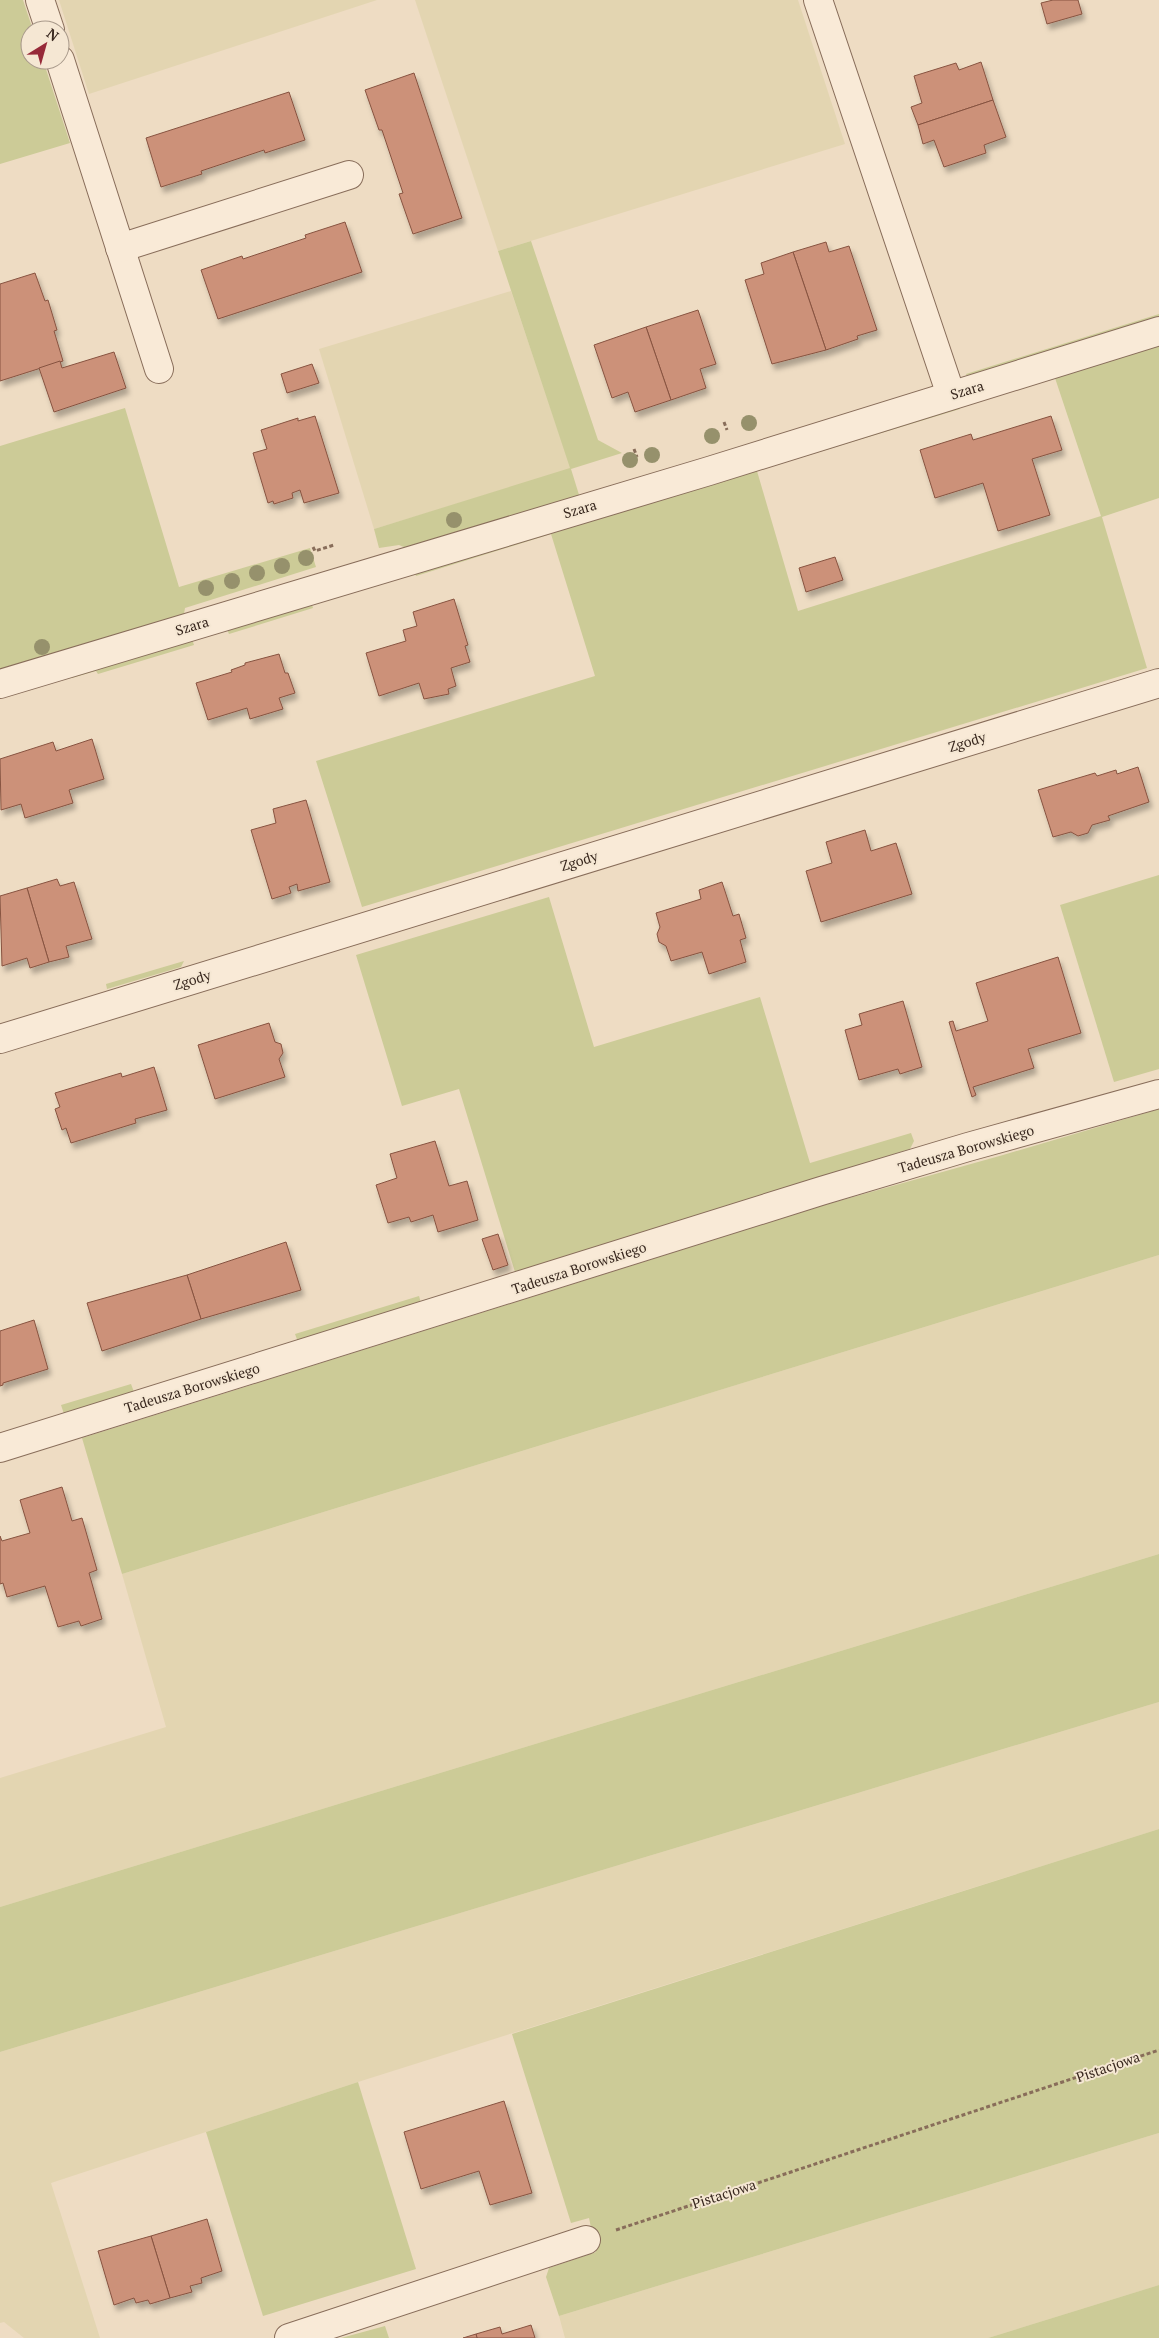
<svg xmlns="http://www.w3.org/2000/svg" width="1159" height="2338" viewBox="0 0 1159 2338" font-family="'PT Serif',serif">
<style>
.farmland{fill:#e3d5b1}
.green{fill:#cccb97}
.building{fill:#cc9179;stroke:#875340;filter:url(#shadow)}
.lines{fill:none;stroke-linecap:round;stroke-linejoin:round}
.minor-casing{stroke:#886d5a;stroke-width:30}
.path{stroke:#886d5a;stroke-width:3;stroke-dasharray:4 2.5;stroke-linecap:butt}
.minor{stroke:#f9ead7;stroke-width:28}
.tree{fill:#96916c}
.labels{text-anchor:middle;stroke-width:4;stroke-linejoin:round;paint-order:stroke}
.street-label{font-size:14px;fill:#38271e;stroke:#f5e7d3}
</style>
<defs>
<filter id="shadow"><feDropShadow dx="3" dy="5.5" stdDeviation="2.5" flood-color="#0004"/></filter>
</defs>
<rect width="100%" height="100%" fill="#eedcc3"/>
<!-- farmland -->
<g class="farmland">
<path d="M59,0H377L89,94Z"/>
<path d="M415,0H798L845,144L498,251Z"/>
<path d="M511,291L571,469L374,529L319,349Z"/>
<path d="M1159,1255V1554L0,1907V1778L166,1727L122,1574Z"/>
<path d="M1159,1702V1829L358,2082L51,2183L100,2338H24L4,2322L0,2323V2052Z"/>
<path d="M1159,2133V2285L988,2338H565L559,2316Z"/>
</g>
<!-- green -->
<g class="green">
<path d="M0,0H23L33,30H30V60H43L70,143L0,164Z"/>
<path d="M531,241L598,440L622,453L571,469L580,498L406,548L399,545L379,548L374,529L570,468L498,251Z"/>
<path d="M1159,314V320L968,379L966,374Z"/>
<path d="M1159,346V498L1102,517L1147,668L362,907L316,761L595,676L551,534L416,576L414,571L959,406L960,409L757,471L798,611L1101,516L1055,378Z"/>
<path d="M125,408L179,587L310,548L316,567L185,608L184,614L11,669H0V446Z"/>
<path d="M311,602L313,608L229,634L226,627Z"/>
<path d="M191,636L194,645L98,674L96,671L72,678L71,675Z"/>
<path d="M1159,875V1069L1114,1082L1060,905Z"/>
<path d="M549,897L594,1047L760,997L810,1163L911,1133L914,1141L910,1149L515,1272L459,1089L402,1106L356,955Z"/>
<path d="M184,961L181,967L107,989L106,984Z"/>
<path d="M1159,1109V1255L122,1574L82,1438L828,1204L1003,1155Z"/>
<path d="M419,1296L421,1303L298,1342L295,1334Z"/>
<path d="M131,1384L134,1392L64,1414L61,1405Z"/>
<path d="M1159,1554V1702L0,2052V1907Z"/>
<path d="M1159,1829V2133L559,2316L546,2277L549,2268L596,2252L589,2218L571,2223L512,2034Z"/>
<path d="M358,2082L416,2269L263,2316L206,2132Z"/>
<path d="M1159,2285V2338H988Z"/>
<path d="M385,2326L389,2338H341Z"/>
</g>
<!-- building -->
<g class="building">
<path d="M1053,0H1078L1082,14L1047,24L1041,3Z"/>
<path d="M981,62L993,100L918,125L911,107L922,103L914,76L956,63L959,70Z"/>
<path d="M414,73L462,218L413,234L399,194L403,193L382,130H379L365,90Z"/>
<path d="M289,92L305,140L265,153L264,150L201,171L202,174L161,187L146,138Z"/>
<path d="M993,100L1006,137L984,145L986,153L944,167L934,140L923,144L918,125Z"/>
<path d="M345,222L362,272L218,319L201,270L242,256L243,259L306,238L305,235Z"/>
<path d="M826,242L829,252L849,246L877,330L857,336L858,339L826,350L793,252Z"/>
<path d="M793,252L826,350L772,364L745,280L764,274L761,263Z"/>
<path d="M35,273L45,301L48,300L57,330L54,331L63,361L0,381V284Z"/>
<path d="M698,310L716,364L700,369L706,388L671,400L646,327Z"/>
<path d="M646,327L671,400L635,412L628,392L612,398L594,345Z"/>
<path d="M114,352L126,388L54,412L39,368L60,361L62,368Z"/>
<path d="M312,364L319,383L287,393L281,374Z"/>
<path d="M315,416L339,493L304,503L300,490L292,493L293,498L274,504L273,501L268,503L253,453L267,449L261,430L298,418V421Z"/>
<path d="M1051,416L1062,450L1032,459L1050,515L998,531L983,483L935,498L920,450L971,434L973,440Z"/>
<path d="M835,557L843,580L806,592L799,568Z"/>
<path d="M454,599L468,645L465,646L470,662L451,668L456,686L448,689L449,694L424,699L419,683L379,696L366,653L406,641L403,630L417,626L413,612Z"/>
<path d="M279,654L285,673H288L295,693L279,698L283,709L250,719L247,708L208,720L196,683L232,672L231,670L245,665V663Z"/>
<path d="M92,739L104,779L69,790L73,803L25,818L21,804L1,810L0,759L53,742L56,751Z"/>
<path d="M1138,767L1149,802L1108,816L1110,820L1092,825L1088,833L1078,836L1071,832L1053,837L1038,790L1095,773L1097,776L1116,770L1117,774Z"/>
<path d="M306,800L330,882L298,891L297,884L289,887L291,893L272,899L251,830L276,823L273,809Z"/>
<path d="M865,830L871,851L896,843L912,894L821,922L806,871L832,863L826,842Z"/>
<path d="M57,879L60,886L74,882L92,939L66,946L69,957L49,962L27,888Z"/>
<path d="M722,882L733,916L739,914L746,938L740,940L746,962L709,974L702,952L671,961L666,946L659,942L657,934L660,927L656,913L701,899L699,890Z"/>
<path d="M27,888L49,962L30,968L27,958L2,966L0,896Z"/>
<path d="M1058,957L1081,1033L1028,1049L1034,1068L973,1087L976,1095L972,1097L949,1022L953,1021L956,1031L988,1021L976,983Z"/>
<path d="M903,1001L922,1067L900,1074L898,1069L859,1080L845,1030L862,1025L859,1014Z"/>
<path d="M269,1023L275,1042L281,1044L283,1053L279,1059L285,1077L215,1099L198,1045Z"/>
<path d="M154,1067L167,1110L135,1119L136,1123L71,1143L66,1128L62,1130L55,1109L60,1107L55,1093L121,1073L122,1077Z"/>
<path d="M435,1141L449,1186L467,1181L478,1220L438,1232L433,1215L411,1222L409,1217L388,1223L376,1185L397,1178L390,1154Z"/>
<path d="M498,1234L508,1265L493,1270L482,1239Z"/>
<path d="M286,1242L301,1290L201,1319L187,1275Z"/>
<path d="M187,1275L201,1319L102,1351L87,1303Z"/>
<path d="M34,1320L48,1369L3,1383V1385L0,1386V1331Z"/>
<path d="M62,1487L72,1521L82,1518L97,1570L89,1573L102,1619L81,1626L79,1621L58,1627L45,1586L7,1597L3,1583L0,1584V1536L2,1541L30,1533L20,1500Z"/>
<path d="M504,2101L532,2193L490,2205L479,2171L421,2189L404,2132Z"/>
<path d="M207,2219L222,2271L201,2278L202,2283L190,2286L192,2292L170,2298L151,2236Z"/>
<path d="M151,2236L170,2298L150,2304L148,2300L136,2303L134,2298L114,2305L98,2251Z"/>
<path d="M531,2325L535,2338H477L476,2334L500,2327L502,2334Z"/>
<path d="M476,2334L477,2338H463Z"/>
</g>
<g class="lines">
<defs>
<g id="minor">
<path d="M40,0L50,30"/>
<path d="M818,0L951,395"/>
<path d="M60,60L159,369"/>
<path d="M120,248L349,175"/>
<path d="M0,684L709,471L1159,331"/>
<path d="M0,1039L1159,683"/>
<path d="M0,1448L821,1191L968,1147L1159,1094"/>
<path d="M289,2338L586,2240"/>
</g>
</defs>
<!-- minor casing -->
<use href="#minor" class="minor-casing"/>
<!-- path -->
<g class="path">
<path d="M724,422L727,430"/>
<path d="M634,449L637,457"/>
<path d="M313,547L315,551L334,545"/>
<path d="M616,2230L1159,2050"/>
</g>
<!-- minor -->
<use href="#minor" class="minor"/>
</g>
<!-- trees -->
<g class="tree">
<circle cx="749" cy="423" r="8"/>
<circle cx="712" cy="436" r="8"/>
<circle cx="652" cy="455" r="8"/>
<circle cx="630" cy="460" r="8"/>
<circle cx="454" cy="520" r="8"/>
<circle cx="306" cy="558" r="8"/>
<circle cx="282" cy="566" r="8"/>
<circle cx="257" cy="573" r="8"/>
<circle cx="232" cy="581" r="8"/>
<circle cx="206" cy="588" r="8"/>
<circle cx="42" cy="647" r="8"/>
</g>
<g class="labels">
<!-- street labels -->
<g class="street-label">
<text transform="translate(967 390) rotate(-17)" y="5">Szara</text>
<text transform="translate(580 509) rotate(-16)" y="5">Szara</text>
<text transform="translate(192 626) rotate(-17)" y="5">Szara</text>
<text transform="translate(967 742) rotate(-17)" y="5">Zgody</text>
<text transform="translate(579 861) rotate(-17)" y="5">Zgody</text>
<text transform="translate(192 980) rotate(-17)" y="5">Zgody</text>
<text transform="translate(966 1149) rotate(-16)" y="5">Tadeusza Borowskiego</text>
<text transform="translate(579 1268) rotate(-18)" y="5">Tadeusza Borowskiego</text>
<text transform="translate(192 1388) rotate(-17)" y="5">Tadeusza Borowskiego</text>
<text transform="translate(1108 2067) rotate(-19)" y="5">Pistacjowa</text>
<text transform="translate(724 2194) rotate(-18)" y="5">Pistacjowa</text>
</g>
</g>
<!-- north arrow -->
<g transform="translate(45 45) rotate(37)"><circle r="24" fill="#f5e7d3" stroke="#a99a8b"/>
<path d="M0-4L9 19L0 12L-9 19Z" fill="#972a39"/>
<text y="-8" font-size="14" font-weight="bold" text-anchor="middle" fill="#38271e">N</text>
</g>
</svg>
